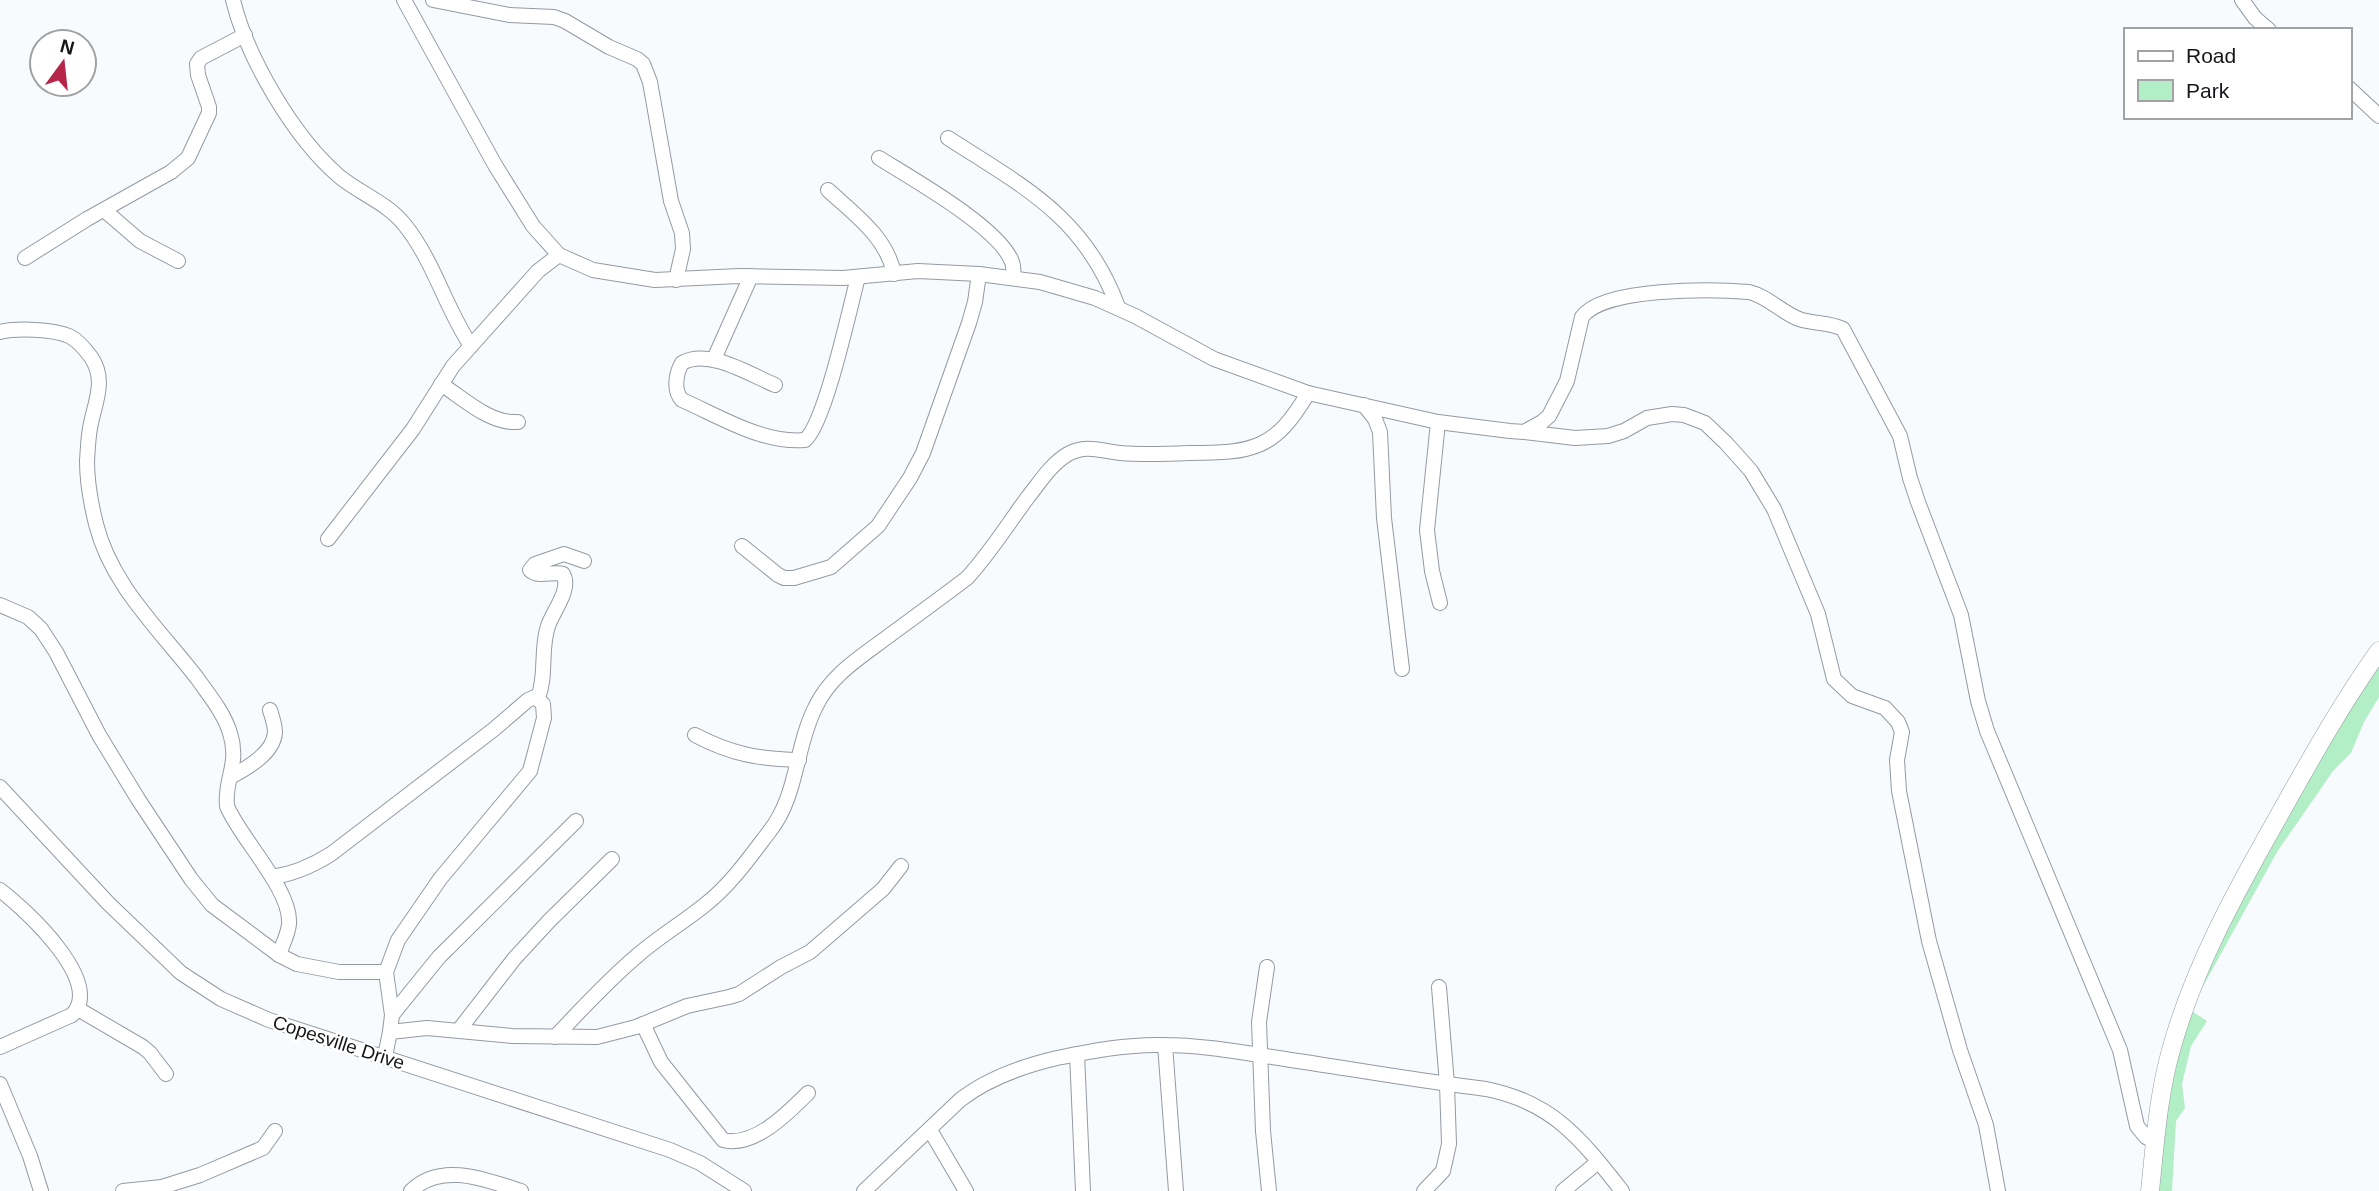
<svg xmlns="http://www.w3.org/2000/svg" width="2379" height="1191" viewBox="0 0 2379 1191" font-family="Helvetica,sans-serif">
<style>
.green{fill:#b2eec6}
.lines{fill:none;stroke-linecap:round;stroke-linejoin:round}
.minor-casing{stroke:#949aa2;stroke-width:16}
.major-casing{stroke:#949aa2;stroke-width:19}
.minor{stroke:#fff;stroke-width:14}
.major{stroke:#fff;stroke-width:18}
.labels{text-anchor:middle;stroke-width:5;stroke-linejoin:round;paint-order:stroke}
.street-label{font-size:19px;fill:#141619;stroke:#fff}
</style>
<rect width="100%" height="100%" fill="#f8fbfe"/>
<!-- green -->
<path class="green" d="M2379,651V697L2364,722L2351,753L2333,771L2277,852L2190,1010L2207,1021L2191,1046L2182,1084L2185,1108L2176,1121L2172,1191H2150L2154,1141L2201,963Z"/>
<g class="lines">
<defs>
<g id="minor">
<path d="M233,0C247,58 294,138 340,177C361,194 387,203 404,224C434,261 445,307 471,346"/>
<path d="M404,0L495,165L533,226L559,255L593,270L655,280L739,276L843,278L918,271L979,274L1040,282L1095,298L1135,316L1214,359L1308,393L1438,422L1510,431L1524,432L1542,422L1549,416L1567,381L1582,317C1603,287 1714,289 1749,292C1767,296 1781,312 1799,319C1813,324 1829,322 1843,329L1900,436L1910,478L1918,502L1961,615L1978,701L1987,731L2120,1050L2137,1126L2146,1137L2154,1141"/>
<path d="M433,0L509,15L554,17L565,21L609,47L637,59L643,64L650,82L671,201L682,233L683,249L676,280"/>
<path d="M2242,0L2255,18L2269,30"/>
<path d="M2349,88L2379,116"/>
<path d="M948,138C1024,187 1085,217 1118,307"/>
<path d="M879,158C911,178 1000,228 1012,262C1014,267 1013,273 1014,278"/>
<path d="M828,190C854,214 887,237 894,274"/>
<path d="M104,210L140,241L178,261"/>
<path d="M25,258L87,219L171,172L188,158L209,113V107L198,75L197,64L201,58L245,35"/>
<path d="M0,332C16,328 53,329 69,336C78,340 85,349 91,357C106,379 96,400 91,423C88,436 88,448 87,461C87,481 91,504 96,524C111,585 160,630 197,678C209,695 224,713 230,733C240,764 224,779 227,806C239,837 292,890 289,924C288,935 282,945 279,955"/>
<path d="M714,359L751,276"/>
<path d="M441,384C464,399 490,424 518,422"/>
<path d="M775,385C749,374 708,348 682,363C676,373 673,391 682,400C719,416 763,444 805,440C825,424 850,307 858,277"/>
<path d="M1364,405L1375,419L1380,432L1384,518L1402,669"/>
<path d="M1438,422L1427,530L1432,571L1440,603"/>
<path d="M1524,432L1575,438L1608,436L1624,431L1647,418L1672,414L1684,415L1705,423L1726,443L1751,471L1774,509L1818,614L1834,679L1852,696L1885,708L1898,722L1902,732L1897,760L1899,791L1929,941L1960,1050L1986,1125L1998,1191"/>
<path d="M328,539L413,429L453,366L538,271L559,255"/>
<path d="M742,546L778,575L784,578H794L831,567L878,526L910,478L923,453L969,323L975,302L979,274"/>
<path d="M0,605L28,617L41,629L56,652L99,735L138,799L191,879L212,905L279,955L297,964L339,972H386L392,1015L390,1032"/>
<path d="M538,698C547,675 540,650 548,626C553,611 572,589 563,574C553,571 538,578 530,570L535,564L564,554L584,561"/>
<path d="M695,735C731,754 758,759 799,760"/>
<path d="M232,776C247,768 274,753 275,732C275,725 272,717 270,710"/>
<path d="M0,787L108,903L181,973L221,999L269,1020L670,1150L700,1163L744,1191"/>
<path d="M272,877C294,874 312,866 331,854L493,730L528,700L535,697L543,704L544,718L530,771L440,879L398,940L386,972"/>
<path d="M0,890C25,909 105,982 72,1015L0,1047"/>
<path d="M1267,967L1259,1022L1263,1131L1269,1191"/>
<path d="M78,1009L143,1047L150,1053L166,1074"/>
<path d="M392,1015L439,957L576,821"/>
<path d="M643,1024L661,1062L723,1140C754,1148 788,1113 808,1093"/>
<path d="M459,1030L514,959L549,921L612,859"/>
<path d="M555,1037C582,1009 608,980 638,955C660,936 684,922 706,904C731,884 750,857 769,832C798,796 795,748 815,708C831,674 861,657 890,635C916,616 942,597 967,578C990,553 1008,524 1028,497C1040,482 1051,464 1068,454C1086,444 1101,451 1120,453C1143,455 1166,454 1189,453C1252,453 1275,450 1308,393"/>
<path d="M1165,1045L1176,1191"/>
<path d="M1077,1054L1083,1191"/>
<path d="M385,1056L390,1032L427,1028L512,1036L597,1037L636,1027L687,1006L729,997L739,994L781,967L810,952L883,889L901,866"/>
<path d="M0,1084L30,1156L41,1191"/>
<path d="M930,1130L966,1191"/>
<path d="M123,1191L162,1187L200,1175L263,1148L275,1131"/>
<path d="M411,1191C441,1161 487,1180 521,1191"/>
<path d="M864,1191L960,1100C988,1078 1023,1066 1057,1058C1092,1051 1127,1044 1163,1045C1204,1045 1245,1053 1285,1059C1352,1069 1419,1081 1486,1089C1553,1102 1582,1140 1622,1191"/>
<path d="M1424,1191L1443,1171L1449,1144L1447,1084L1439,987"/>
<path d="M1563,1191L1598,1162"/>
</g>
<path id="major" d="M2150,1191C2155,1144 2158,1096 2171,1050C2194,967 2235,893 2277,819C2309,762 2341,704 2379,651"/>
</defs>
<!-- minor casing -->
<use href="#minor" class="minor-casing"/>
<!-- major casing -->
<use href="#major" class="major-casing"/>
<!-- minor -->
<use href="#minor" class="minor"/>
<!-- major -->
<use href="#major" class="major"/>
</g>
<g class="labels">
<!-- street labels -->
<g class="street-label">
<text transform="translate(339 1042) rotate(18)" y="7">Copesville Drive</text>
</g>
</g>
<!-- legend -->
<rect x="2124" y="28" width="228" height="91" fill="#ffffff" stroke="#a1a2a3" stroke-width="2"/>
<rect x="2138" y="51" width="35" height="10" fill="#ffffff" stroke="#a1a2a3" stroke-width="2"/>
<text x="2186" y="63" font-size="21" fill="#141619">Road</text>
<rect x="2138" y="80" width="35" height="21" fill="#b2eec6" stroke="#a1a2a3" stroke-width="2"/>
<text x="2186" y="98" font-size="21" fill="#141619">Park</text>
<!-- north arrow -->
<g transform="translate(63 63) rotate(15)"><circle r="33" fill="#ffffff" stroke="#a1a2a3" stroke-width="2"/>
<path d="M0-5L12 26L0 18L-12 26Z" fill="#b6254a"/>
<text y="-10" font-size="19" font-weight="bold" text-anchor="middle" fill="#141619">N</text>
</g>
</svg>
